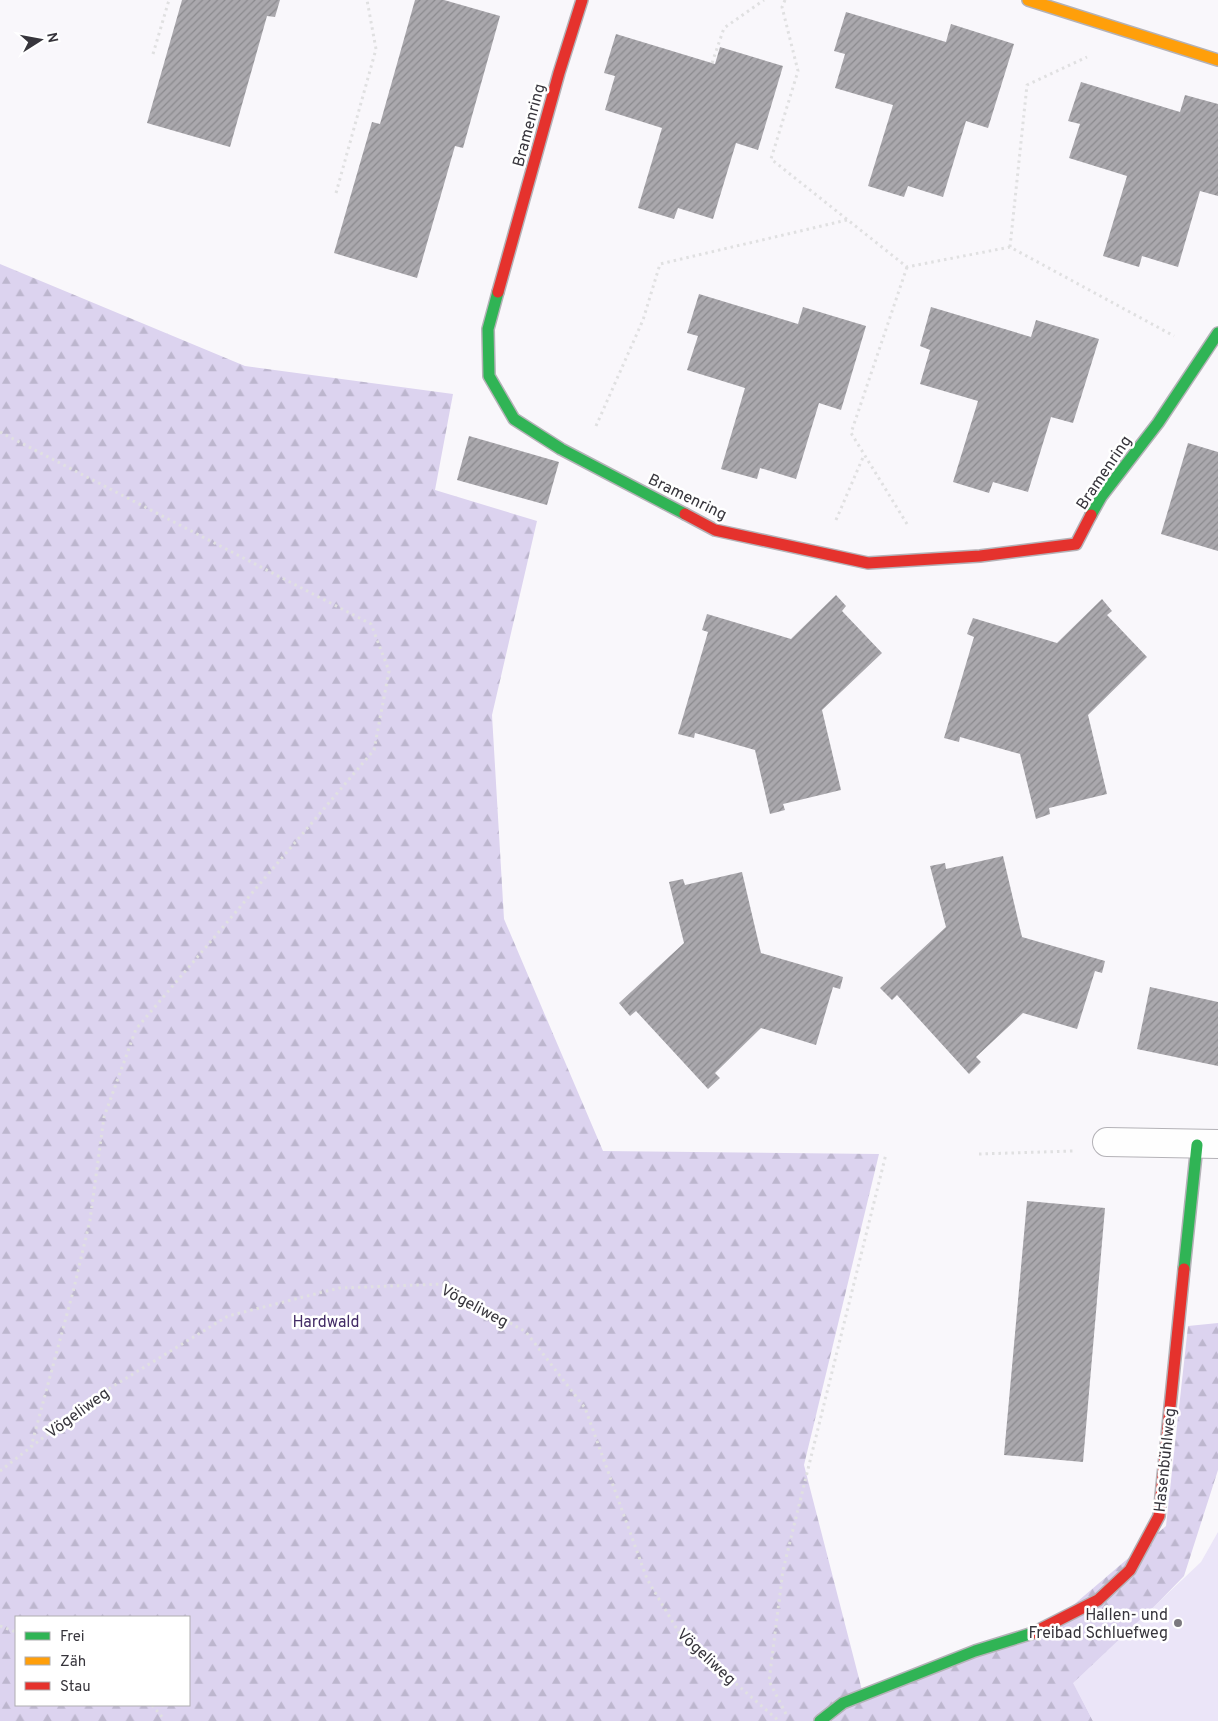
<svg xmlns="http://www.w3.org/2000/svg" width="1218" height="1721" viewBox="0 0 1218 1721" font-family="Overpass,sans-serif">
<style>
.forest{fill:url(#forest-firs);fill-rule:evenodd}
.pitch{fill:#ebe5f8}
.building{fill:url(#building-hatch)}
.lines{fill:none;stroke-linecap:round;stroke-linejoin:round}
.street-casing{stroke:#b4b2b7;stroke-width:30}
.fast-casing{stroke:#b4b2b7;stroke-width:14}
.slow-casing{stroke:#b4b2b7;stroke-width:14}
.jam-casing{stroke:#b4b2b7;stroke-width:14}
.path{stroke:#e0e0e1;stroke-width:3;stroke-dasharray:2.5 4;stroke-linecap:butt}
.street{stroke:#fefefe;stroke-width:28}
.fast{stroke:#30b455;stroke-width:11}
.slow{stroke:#ff9f0a;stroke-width:11}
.jam{stroke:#e5322d;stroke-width:11}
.poi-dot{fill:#7b797f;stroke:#fff;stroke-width:2}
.labels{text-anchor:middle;stroke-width:5;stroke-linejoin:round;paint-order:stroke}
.street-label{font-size:16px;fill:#37353c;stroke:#fff}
.park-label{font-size:16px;fill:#432c66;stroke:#fff}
.poi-label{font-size:16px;fill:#37353c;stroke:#fff;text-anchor:end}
</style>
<defs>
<pattern id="forest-firs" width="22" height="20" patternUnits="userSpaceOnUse" patternTransform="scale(1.25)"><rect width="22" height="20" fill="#dcd3ef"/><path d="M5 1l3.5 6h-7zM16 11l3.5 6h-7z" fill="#bdb6ce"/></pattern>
<pattern id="building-hatch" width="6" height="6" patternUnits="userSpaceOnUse" patternTransform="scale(1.25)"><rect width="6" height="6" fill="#aaa8ad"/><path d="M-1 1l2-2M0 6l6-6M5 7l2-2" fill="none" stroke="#8b8a8e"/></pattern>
</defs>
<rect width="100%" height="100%" fill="#f9f7fb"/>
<!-- forest -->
<path class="forest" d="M0,264L245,366L453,394L435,490L537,521L492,715L504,919L603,1151L879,1154L804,1465L863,1694L1037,1636L1166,1526L1188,1326L1218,1323V1470L1184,1576L1112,1650L1074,1683L1093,1721H0ZM16,1617H189V1705H16Z"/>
<!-- pitch -->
<path class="pitch" d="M1218,1532V1721H1093L1073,1683L1201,1562Z"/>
<!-- building -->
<g class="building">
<path d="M182,0H280L275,17L267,16L230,147L147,123Z"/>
<path d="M415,0H444L500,16L463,148L455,146L417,278L334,253L372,122L380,124Z"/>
<path d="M846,12L946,42L951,24L1014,44L988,128L966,121L943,197L908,186L904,197L868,186L893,105L835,88L845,54L834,51Z"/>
<path d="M616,34L715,64L720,47L783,66L758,150L736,143L713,219L678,208L674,219L638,208L662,128L605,110L615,76L604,73Z"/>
<path d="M1081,82L1180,112L1185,95L1218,104V196L1200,191L1178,267L1142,256L1139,267L1103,256L1127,176L1069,158L1080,124L1068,121Z"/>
<path d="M699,294L798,324L803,307L866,326L841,410L819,403L796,479L760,468L757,479L721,469L745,388L687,370L698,336L687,333Z"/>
<path d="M931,307L1031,337L1036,320L1099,339L1073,423L1051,417L1028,492L993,482L989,493L953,482L978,401L920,384L930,350L920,346Z"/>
<path d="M469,436L559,462L547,505L457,480Z"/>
<path d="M1188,443L1218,452V551L1161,534Z"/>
<path d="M836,595L846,606L842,611L882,653L822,710L841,790L783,804L785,810L770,814L755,750L695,733L694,738L678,734L708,632L702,630L707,614L791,639Z"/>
<path d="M1102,599L1112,611L1107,615L1147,657L1088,715L1107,794L1049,808L1050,814L1036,819L1020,754L960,737L959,742L944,738L974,637L967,634L973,618L1057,643Z"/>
<path d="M1003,856L1022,937L1105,961L1102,973L1095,971L1077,1029L1023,1013L976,1057L981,1062L969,1074L897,995L892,1000L880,988L946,927L930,866L945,863L946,869Z"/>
<path d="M742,872L761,953L843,977L840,989L833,987L816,1045L761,1028L715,1073L720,1078L708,1089L636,1011L630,1016L619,1003L684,943L669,882L683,879L685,885Z"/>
<path d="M1150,987L1218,1002V1066L1137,1049Z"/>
<path d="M1027,1201L1105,1208L1083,1462L1004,1455Z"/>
</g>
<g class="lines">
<defs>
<path id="street" d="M1107,1142L1218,1144"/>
<g id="fast">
<path d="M498,292L488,329L489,376L514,419L561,449L685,514"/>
<path d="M1091,515L1101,497L1158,423L1218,333"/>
<path d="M1184,1269L1197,1145"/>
<path d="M820,1721L843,1703L975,1651L1033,1633"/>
</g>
<path id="slow" d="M1028,0L1218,60"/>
<g id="jam">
<path d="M498,292L559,73L582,0"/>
<path d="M685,514L715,530L868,563L980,556L1076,544L1091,515"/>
<path d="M1033,1633L1098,1600L1130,1570L1159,1516L1184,1269"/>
</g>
</defs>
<!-- street casing -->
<use href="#street" class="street-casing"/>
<!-- fast casing -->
<use href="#fast" class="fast-casing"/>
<!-- slow casing -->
<use href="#slow" class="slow-casing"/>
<!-- jam casing -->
<use href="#jam" class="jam-casing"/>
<!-- path -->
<g class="path">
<path d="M785,0L782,7L798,71L771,159L907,267L1010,247L1174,336"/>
<path d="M153,54L169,0"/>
<path d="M712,63L724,28L764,0"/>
<path d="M336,193L376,49L367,0"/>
<path d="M1010,247L1027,85L1087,57"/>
<path d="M596,426L643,320L660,264L847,220"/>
<path d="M0,432L371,624L389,671L374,750L136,1029L104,1117L90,1220L74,1288L31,1447"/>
<path d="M836,520L864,455"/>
<path d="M907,524L851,433L907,267"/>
<path d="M979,1154L1073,1151"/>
<path d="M0,1471L97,1396L228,1316L339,1288L442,1284L526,1332L585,1408L647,1579L681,1636L779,1721"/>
<path d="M0,1626L16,1632"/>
<path d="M152,1705L163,1718"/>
<path d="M786,1714L769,1681L783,1570L886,1154"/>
</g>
<!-- street -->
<use href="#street" class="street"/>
<!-- fast -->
<use href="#fast" class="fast"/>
<!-- slow -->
<use href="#slow" class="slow"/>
<!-- jam -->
<use href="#jam" class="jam"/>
</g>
<!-- markers -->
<circle class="poi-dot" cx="1178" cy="1623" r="5"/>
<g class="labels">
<!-- street labels -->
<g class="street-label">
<text transform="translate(528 125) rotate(-75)" y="6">Bramenring</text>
<text transform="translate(1103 472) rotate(-56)" y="6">Bramenring</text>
<text transform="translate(688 496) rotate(26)" y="6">Bramenring</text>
<text transform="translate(475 1305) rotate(28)" y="6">Vögeliweg</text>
<text transform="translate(77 1412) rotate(-36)" y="6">Vögeliweg</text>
<text transform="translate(1164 1460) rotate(-84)" y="6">Hasenbühlweg</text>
<text transform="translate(707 1656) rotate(43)" y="6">Vögeliweg</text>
</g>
<!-- park labels -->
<g class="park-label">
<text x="326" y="1327">Hardwald</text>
</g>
<!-- poi labels -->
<g class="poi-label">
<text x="1168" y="1620">Hallen- und<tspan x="1168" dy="18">Freibad Schluefweg</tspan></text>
</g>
</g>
<!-- legend -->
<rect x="15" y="1616" width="175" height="90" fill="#ffffff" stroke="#afaeb1"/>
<rect x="25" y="1632" width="25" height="8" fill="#30b455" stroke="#afaeb1"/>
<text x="60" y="1641" font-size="15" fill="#37353c">Frei</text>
<rect x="25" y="1657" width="25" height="8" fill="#ff9f0a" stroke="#afaeb1"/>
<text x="60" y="1666" font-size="15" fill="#37353c">Zäh</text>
<rect x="25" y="1682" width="25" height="8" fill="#e5322d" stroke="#afaeb1"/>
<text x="60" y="1691" font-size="15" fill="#37353c">Stau</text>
<!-- north arrow -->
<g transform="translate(40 40) rotate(79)" stroke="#ffffff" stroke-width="4" paint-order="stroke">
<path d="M0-4L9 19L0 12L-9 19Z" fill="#37353c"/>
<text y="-8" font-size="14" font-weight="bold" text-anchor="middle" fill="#37353c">N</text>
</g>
</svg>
